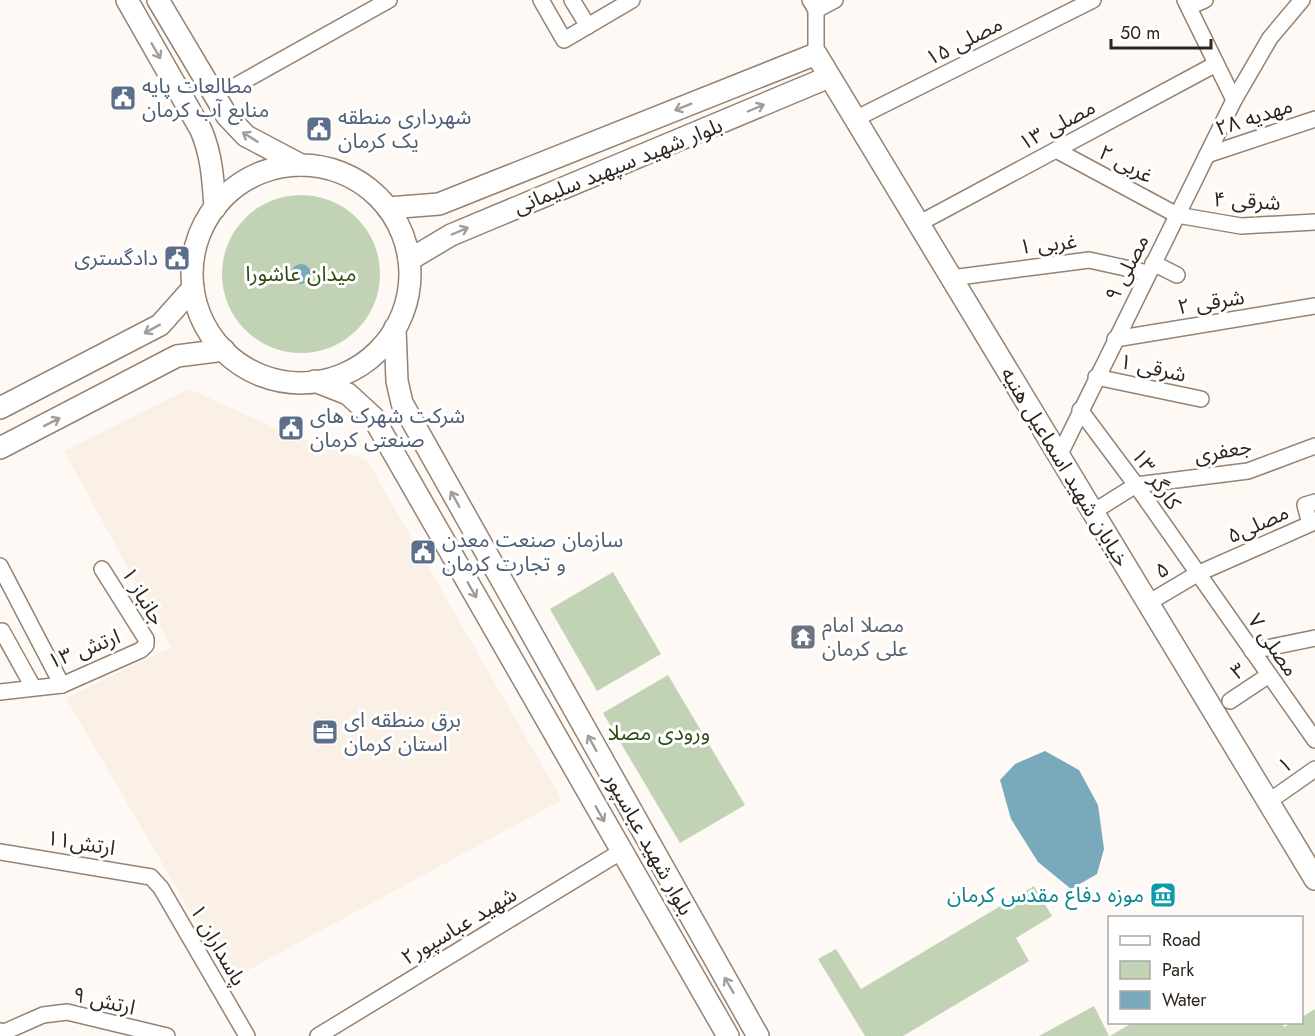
<svg xmlns="http://www.w3.org/2000/svg" width="1315" height="1036" viewBox="0 0 1315 1036" font-family="Jost,'Noto Sans Arabic',sans-serif">
<style>
.built{fill:#fbf0e5}
.green{fill:#c1d3b4}
.water{fill:#78aabb}
.lines{fill:none;stroke-linecap:round;stroke-linejoin:round}
.street-casing{stroke:#96826f;stroke-width:18}
.secondary-casing{stroke:#96826f;stroke-width:24}
.street{stroke:#fff;stroke-width:15}
.secondary{stroke:#fff;stroke-width:21}
.oneway{stroke:#a19d9a}
.labels{text-anchor:middle;stroke-width:6;stroke-linejoin:round;paint-order:stroke}
.street-label{font-size:21px;fill:#2e261e;stroke:#fff}
.service-label{font-size:21px;fill:#4e5e75;stroke:#fff;text-anchor:start}
.park-label{font-size:21px;fill:#2e4a11;stroke:#fff}
.worship-label{font-size:21px;fill:#5b616d;stroke:#fff;text-anchor:start}
.culture-label{font-size:21px;fill:#0d838f;stroke:#fff;text-anchor:end}
</style>
<rect width="100%" height="100%" fill="#fef9f5"/>
<!-- built -->
<path class="built" d="M189,389L293,436L367,460L562,800L230,980L66,698L171,647L64,451Z"/>
<!-- green -->
<g class="green">
<circle cx="301" cy="274" r="79"/>
<path d="M613,572L661,654L597,691L550,609Z"/>
<path d="M668,675L745,805L680,843L603,713Z"/>
<path d="M1034,886L1052,916L1016,938L1029,961L903,1036H865L818,959L836,949L861,989Z"/>
<path d="M1094,1006L1109,1036H1039Z"/>
<path d="M1315,1009V1036H1110L1132,1023L1281,1022L1284,1027L1292,1023L1302,1022V1017Z"/>
</g>
<!-- water -->
<g class="water">
<circle cx="301" cy="274" r="10"/>
<path d="M1045,751L1079,770L1098,805L1104,849L1097,874L1071,889L1038,862L1011,819L1000,780L1015,764Z"/>
</g>
<g class="lines">
<defs>
<g id="street">
<path d="M541,0L564,40L632,0"/>
<path d="M572,0L588,26"/>
<path d="M810,0L816,10V54"/>
<path d="M1185,0L1234,100"/>
<path d="M1189,7L1205,0"/>
<path d="M816,10L835,0"/>
<path d="M235,86L389,0"/>
<path d="M855,119L1093,0"/>
<path d="M1056,150L1177,215L1241,226L1315,222"/>
<path d="M1207,155L1315,119"/>
<path d="M918,224L1216,64"/>
<path d="M1153,263L1177,275"/>
<path d="M951,278L1089,260L1148,273"/>
<path d="M1115,339L1315,306"/>
<path d="M1096,377L1201,399"/>
<path d="M1080,410L1136,485L1315,740"/>
<path d="M1059,456L1234,100L1270,38L1302,0"/>
<path d="M1093,512L1136,485L1248,471L1315,446"/>
<path d="M0,566L62,685"/>
<path d="M1148,603L1197,574L1310,524L1305,505L1315,502"/>
<path d="M2,631L33,687"/>
<path d="M1252,651L1315,638"/>
<path d="M0,692L62,685L141,650L146,645V639L102,569"/>
<path d="M1230,701L1269,675"/>
<path d="M1278,795L1315,769"/>
<path d="M0,852L151,877L161,888L247,1036"/>
<path d="M0,1034L43,1015L67,1012L167,1036"/>
<path d="M318,1036L622,851"/>
</g>
<g id="secondary">
<path d="M127,0L201,130C212,156 213,180 215,208"/>
<path d="M158,0L227,116L246,136L301,165"/>
<circle cx="301" cy="274" r="109"/>
<path d="M388,208L439,204L816,54L1315,879"/>
<path d="M409,260L451,235L829,77"/>
<path d="M395,328L397,381L402,403L758,1036"/>
<path d="M315,381L348,394L373,417L728,1036"/>
<path d="M0,408L160,325L193,288"/>
<path d="M0,448L177,356L224,350"/>
<path d="M0,1034L1,1036"/>
</g>
</defs>
<!-- street casing -->
<use href="#street" class="street-casing"/>
<!-- secondary casing -->
<use href="#secondary" class="secondary-casing"/>
<!-- street -->
<use href="#street" class="street"/>
<!-- secondary -->
<use href="#secondary" class="secondary"/>
</g>
<!-- one-way arrows -->
<defs><path id="oneway-shaft" d="M-6 0H5M1.5-3L5.5 0L1.5 3" fill="none" stroke-width="1.6" stroke-linecap="round" stroke-linejoin="round" transform="scale(1.5)"/></defs>
<g class="oneway">
<use href="#oneway-shaft" transform="translate(156 51) rotate(60)"/>
<use href="#oneway-shaft" transform="translate(683 107) rotate(158)"/>
<use href="#oneway-shaft" transform="translate(756 108) rotate(-23)"/>
<use href="#oneway-shaft" transform="translate(250 137) rotate(-148)"/>
<use href="#oneway-shaft" transform="translate(460 231) rotate(-23)"/>
<use href="#oneway-shaft" transform="translate(152 329) rotate(151)"/>
<use href="#oneway-shaft" transform="translate(52 422) rotate(-27)"/>
<use href="#oneway-shaft" transform="translate(455 499) rotate(-119)"/>
<use href="#oneway-shaft" transform="translate(472 590) rotate(60)"/>
<use href="#oneway-shaft" transform="translate(592 743) rotate(-119)"/>
<use href="#oneway-shaft" transform="translate(600 814) rotate(60)"/>
<use href="#oneway-shaft" transform="translate(729 985) rotate(-120)"/>
</g>
<!-- icons -->
<defs>
<symbol id="civic-square" viewBox="-11 -11 22 22"><rect x="-9" y="-9" width="18" height="18" rx="4" fill="#5c6f8a" stroke="#fff"/><path d="M-.6-6.5H3V-4.5H.6V-3L4-1V1h2V6H-6V1h2V-1L-.6-3ZM-1.2 2.5V6h2.4V2.5Z" fill="#fff"/></symbol>
<symbol id="temple-square" viewBox="-11 -11 22 22"><rect x="-9" y="-9" width="18" height="18" rx="4" fill="#6b7280" stroke="#fff"/><path d="M0-6L5-2H3V0L6.5 2.5H4V6H1.5V3h-3V6H-4V2.5H-6.5L-3 0V-2H-5Z" fill="#fff"/></symbol>
<symbol id="office-square" viewBox="-11 -11 22 22"><rect x="-9" y="-9" width="18" height="18" rx="4" fill="#5c6f8a" stroke="#fff"/><path d="M-6-3h4V-5.5h4V-3h4V5H-6ZM-1-4.5V-3h2v-1.5ZM-6 0V1H6V0Z" fill="#fff"/></symbol>
<symbol id="museum-square" viewBox="-11 -11 22 22"><rect x="-9" y="-9" width="18" height="18" rx="4" fill="#0f9aa8" stroke="#fff"/><path d="M0-6L6-3V-2H-6V-3ZM-5-1h2V3h-2ZM-1-1h2V3h-2ZM3-1h2V3H3ZM-6 4H6V6H-6Z" fill="#fff"/></symbol>
</defs>
<g fill-rule="evenodd">
<use href="#civic-square" x="108" y="83" width="30" height="30"/>
<use href="#civic-square" x="304" y="114" width="30" height="30"/>
<use href="#civic-square" x="162" y="243" width="30" height="30"/>
<use href="#civic-square" x="276" y="413" width="30" height="30"/>
<use href="#civic-square" x="408" y="537" width="30" height="30"/>
<use href="#temple-square" x="788" y="622" width="30" height="30"/>
<use href="#office-square" x="310" y="717" width="30" height="30"/>
<use href="#museum-square" x="1148" y="880" width="30" height="30"/>
</g>
<g class="labels">
<!-- street labels -->
<g class="street-label">
<text transform="translate(964 41) rotate(-27)" y="7">مصلی ۱۵</text>
<text transform="translate(1254 117) rotate(-18)" y="7">مهدیه ۲۸</text>
<text transform="translate(1057 125) rotate(-28)" y="7">مصلی ۱۳</text>
<text transform="translate(1126 164) rotate(28)" y="7">۲ غربی</text>
<text transform="translate(618 166) rotate(-22)" y="7">بلوار شهید سپهبد سلیمانی</text>
<text transform="translate(1247 201) rotate(3)" y="7">۴ شرقی</text>
<text transform="translate(1048 244) rotate(-6)" y="7">۱ غربی</text>
<text transform="translate(1127 268) rotate(-63)" y="7">مصلی ۹</text>
<text transform="translate(1211 302) rotate(-9)" y="7">۲ شرقی</text>
<text transform="translate(1153 368) rotate(12)" y="7">۱ شرقی</text>
<text transform="translate(1223 451) rotate(-10)" y="7">جعفری</text>
<text transform="translate(1065 467) rotate(59)" y="7">خیابان شهید اسماعیل هنیه</text>
<text transform="translate(1156 479) rotate(55)" y="7">کارگر ۱۳</text>
<text transform="translate(1258 524) rotate(-24)" y="7">مصلی۵</text>
<text transform="translate(1162 570) rotate(-30)" y="7">۵</text>
<text transform="translate(143 596) rotate(59)" y="7">جانباز ۱</text>
<text transform="translate(1273 645) rotate(55)" y="7">مصلی ۷</text>
<text transform="translate(84 649) rotate(-21)" y="7">ارتش ۱۳</text>
<text transform="translate(1238 671) rotate(-33)" y="7">۳</text>
<text transform="translate(1285 765) rotate(-35)" y="7">۱</text>
<text transform="translate(81 843) rotate(9)" y="7">ارتش۱۱</text>
<text transform="translate(649 844) rotate(61)" y="7">بلوار شهید عباسپور</text>
<text transform="translate(459 926) rotate(-31)" y="7">شهید عباسپور۲</text>
<text transform="translate(218 945) rotate(60)" y="7">پاسداران ۱</text>
<text transform="translate(104 1001) rotate(13)" y="7">ارتش ۹</text>
</g>
<!-- service labels -->
<g class="service-label">
<text x="142" y="93">مطالعات پایه<tspan x="142" dy="24">منابع آب کرمان</tspan></text>
<text x="338" y="124">شهرداری منطقه<tspan x="338" dy="24">یک کرمان</tspan></text>
<text x="158" y="265" text-anchor="end">دادگستری</text>
<text x="310" y="423">شرکت شهرک های<tspan x="310" dy="24">صنعتی کرمان</tspan></text>
<text x="442" y="547">سازمان صنعت معدن<tspan x="442" dy="24">و تجارت کرمان</tspan></text>
<text x="344" y="727">برق منطقه ای<tspan x="344" dy="24">استان کرمان</tspan></text>
</g>
<!-- park labels -->
<g class="park-label">
<text x="301" y="281">میدان عاشورا</text>
<text x="659" y="740">ورودی مصلا</text>
</g>
<!-- worship labels -->
<g class="worship-label">
<text x="822" y="632">مصلا امام<tspan x="822" dy="24">علی کرمان</tspan></text>
</g>
<!-- culture labels -->
<g class="culture-label">
<text x="1144" y="902">موزه دفاع مقدس کرمان</text>
</g>
</g>
<!-- legend -->
<rect x="1108" y="916" width="195" height="108" fill="#ffffff" stroke="#aba8a5" stroke-width="1.5"/>
<rect x="1120" y="936" width="30" height="9" fill="#ffffff" stroke="#aba8a5" stroke-width="1.5"/>
<text x="1162" y="946" font-size="18" fill="#2e261e">Road</text>
<rect x="1120" y="961" width="30" height="18" fill="#c1d3b4" stroke="#aba8a5" stroke-width="1.5"/>
<text x="1162" y="976" font-size="18" fill="#2e261e">Park</text>
<rect x="1120" y="991" width="30" height="18" fill="#78aabb" stroke="#aba8a5" stroke-width="1.5"/>
<text x="1162" y="1006" font-size="18" fill="#2e261e">Water</text>
<!-- scale -->
<path d="M1111 39v9h100v-9" fill="none" stroke="#2e261e" stroke-width="3"/>
<text x="1120" y="39" font-size="18" fill="#2e261e" stroke="#ffffff" stroke-width="4.5" paint-order="stroke">50 m</text>
</svg>
